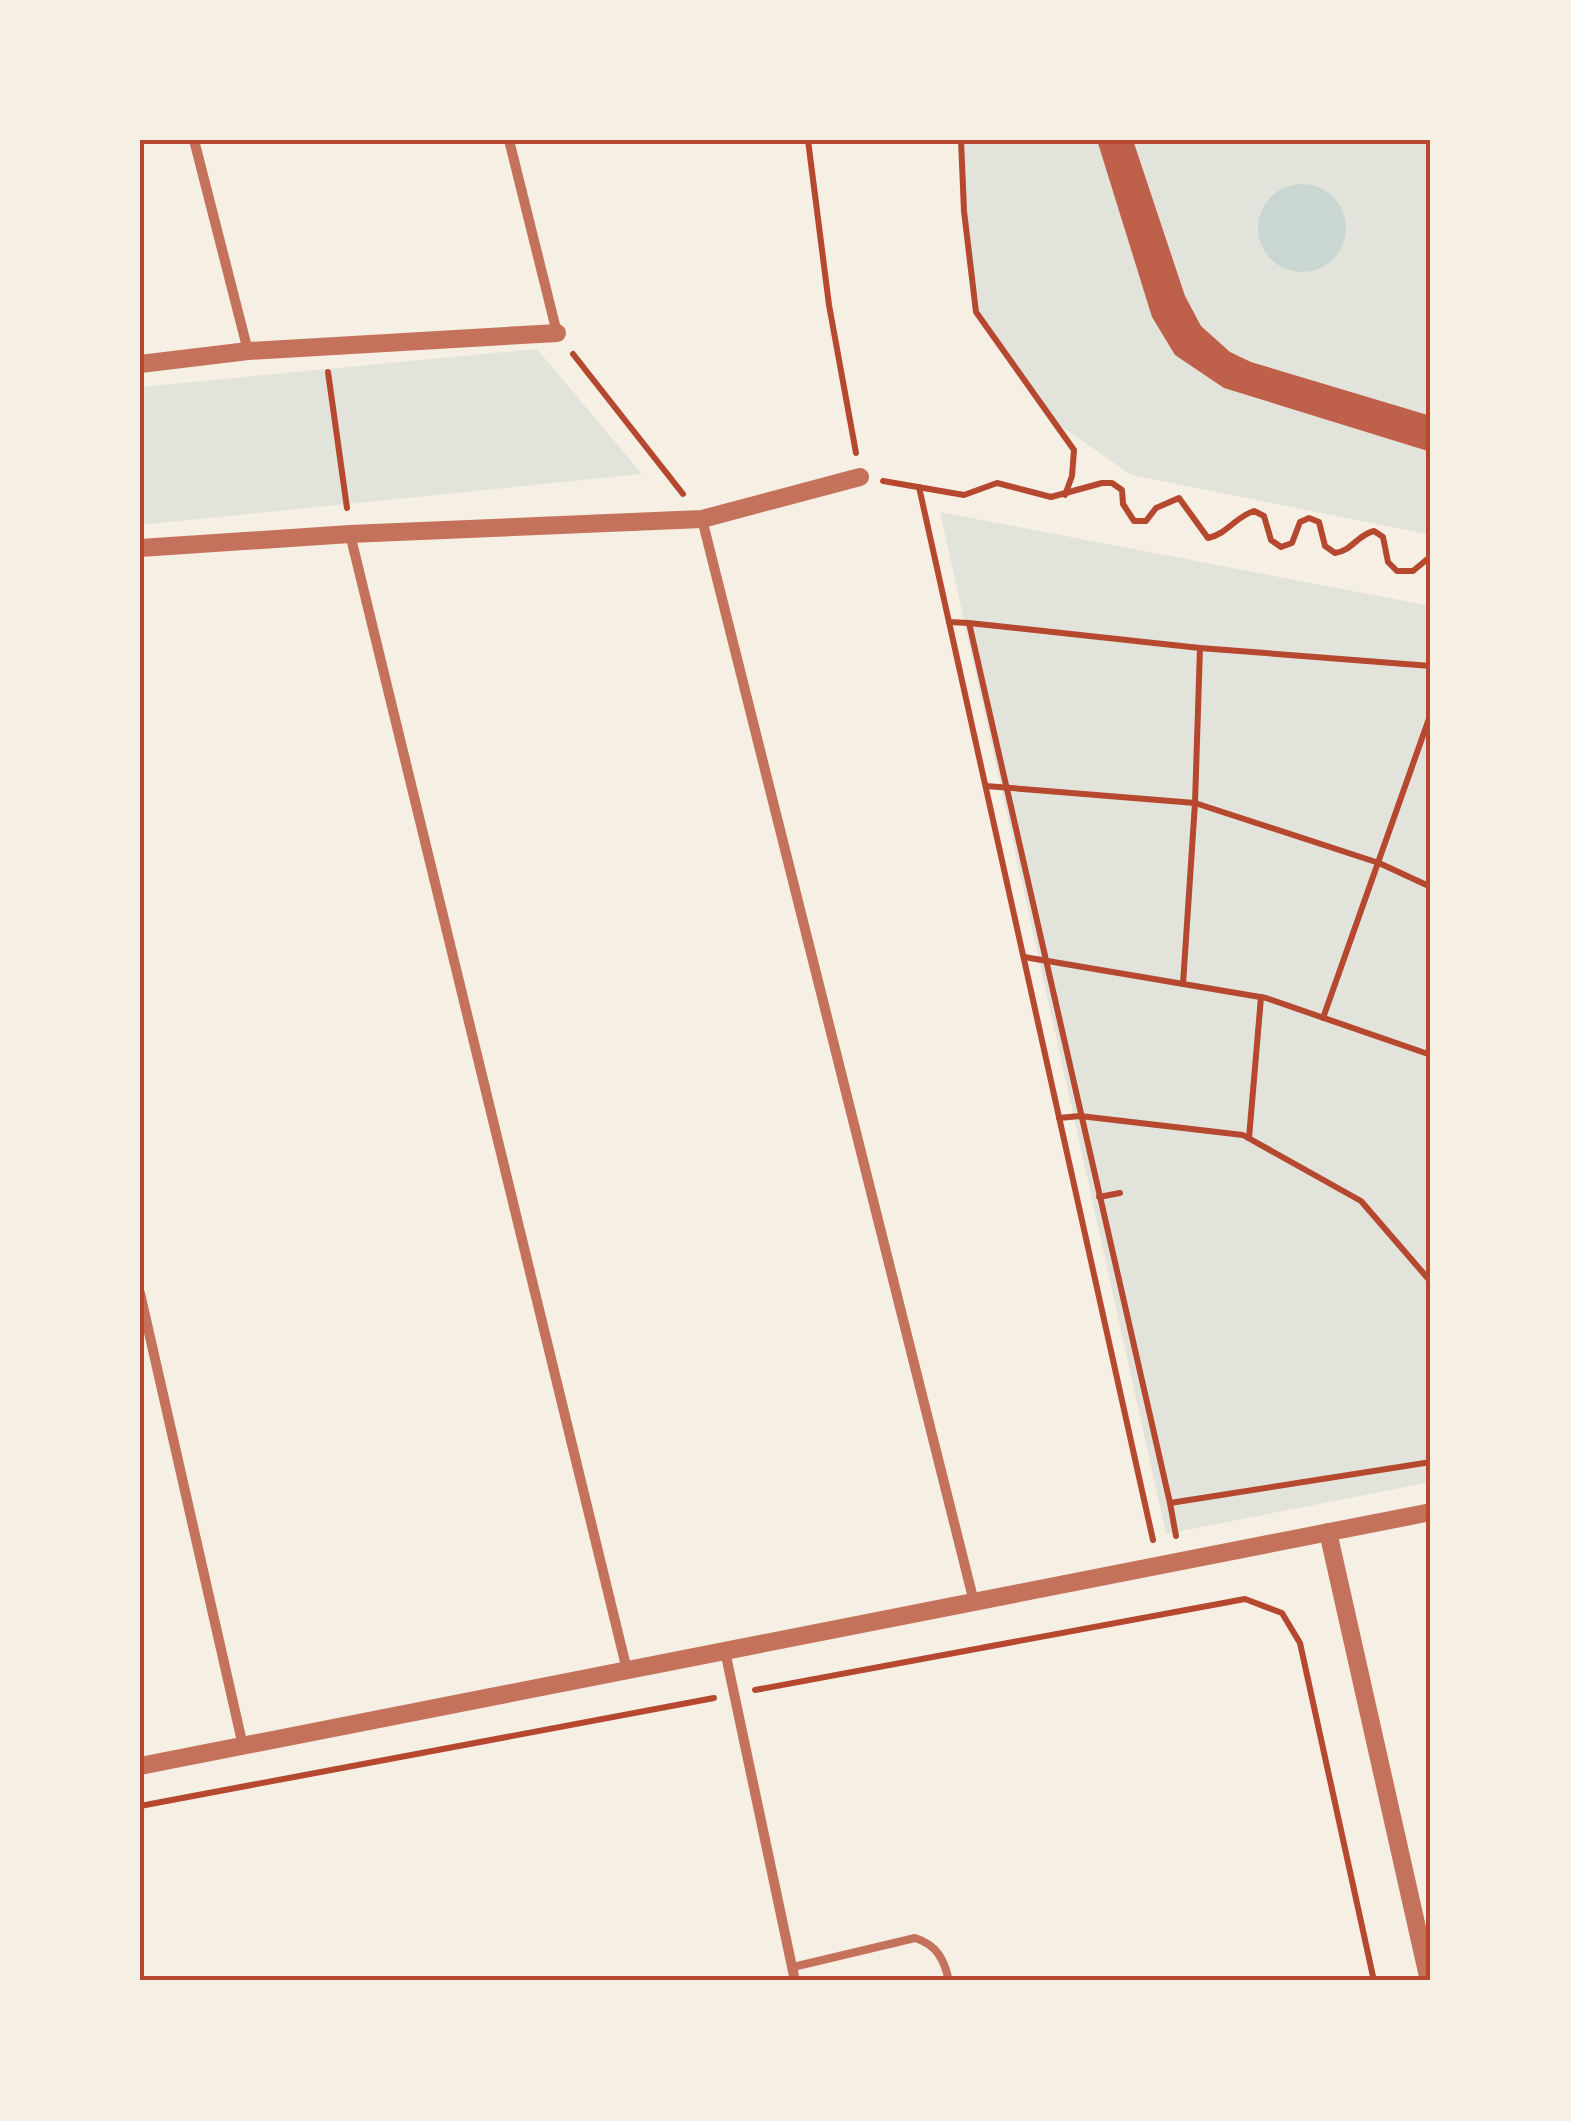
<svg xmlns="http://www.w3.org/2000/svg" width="1571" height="2121" viewBox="0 0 1571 2121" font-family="Raleway,sans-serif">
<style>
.green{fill:#e2e4dc}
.water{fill:#c9d6d2}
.building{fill:#bf614a}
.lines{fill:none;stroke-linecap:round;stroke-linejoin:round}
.path{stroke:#b5482f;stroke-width:6}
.service{stroke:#c5725c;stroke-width:8}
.minor{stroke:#c5725c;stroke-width:10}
.tertiary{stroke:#c5725c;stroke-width:18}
.neatline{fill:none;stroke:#b5482f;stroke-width:4}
</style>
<rect width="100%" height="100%" fill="#f6efe4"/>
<!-- green -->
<g class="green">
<path d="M961,140H1431V535L1131,475L1052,420L976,312L964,211Z"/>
<path d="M537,349L642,474L140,525V387Z"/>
<path d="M940,512L1431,606V1482L1166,1534Z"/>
</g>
<!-- water -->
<circle class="water" cx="1302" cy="228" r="44"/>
<!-- building -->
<path class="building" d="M1097,140H1133L1185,296L1201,326L1230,352L1251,362L1431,416V452L1224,388L1175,355L1152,317Z"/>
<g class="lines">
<!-- path -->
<g class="path">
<path d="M808,140L829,305L856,453"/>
<path d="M961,140L964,211L976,312L1074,450L1072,476L1065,495"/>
<path d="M573,354L683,494"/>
<path d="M328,372L347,508"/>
<path d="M883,481L964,495L997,483L1051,497L1102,483H1112L1122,490L1123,504L1134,521H1146L1156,508L1179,498L1208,538C1227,534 1235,517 1254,511L1264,516L1271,540L1281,547L1292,543L1300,522L1309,518L1319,522L1325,546L1335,553C1352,551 1357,535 1374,531L1383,537L1388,562L1397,571H1413L1431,556"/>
<path d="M919,487L1153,1540"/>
<path d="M949,622L969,623"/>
<path d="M1431,666L1200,648L969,623L1170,1503L1431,1462"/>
<path d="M986,786L1195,803L1379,863L1431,887"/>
<path d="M1024,957L1266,998L1431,1055"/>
<path d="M1183,984L1195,803L1200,648"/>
<path d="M1323,1018L1431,713"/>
<path d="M1059,1118L1080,1116L1243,1135L1361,1201L1431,1282"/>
<path d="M1249,1138L1261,997"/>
<path d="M1099,1197L1120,1193"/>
<path d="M1170,1503L1176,1536"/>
<path d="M755,1690L1245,1599L1282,1613L1300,1643L1374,1981"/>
<path d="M140,1806L714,1698"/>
</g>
<!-- service -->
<path class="service" d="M793,1967L915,1938C937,1945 944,1959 949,1981"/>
<!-- minor -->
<g class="minor">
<path d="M194,140L248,351"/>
<path d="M509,140L557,333"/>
<path d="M702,519L974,1602"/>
<path d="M350,534L627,1670"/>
<path d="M140,1293L243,1746"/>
<path d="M725,1651L795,1981"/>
</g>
<!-- tertiary -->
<g class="tertiary">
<path d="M140,364L248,351L557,333"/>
<path d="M140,548L350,534L702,519L860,477"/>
<path d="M1328,1532L1429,1981"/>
<path d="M140,1766L1431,1512"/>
</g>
</g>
<!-- border -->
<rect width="1571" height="2121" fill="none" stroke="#f6efe4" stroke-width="285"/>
<rect x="142" y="142" width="1286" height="1836" class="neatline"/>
</svg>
